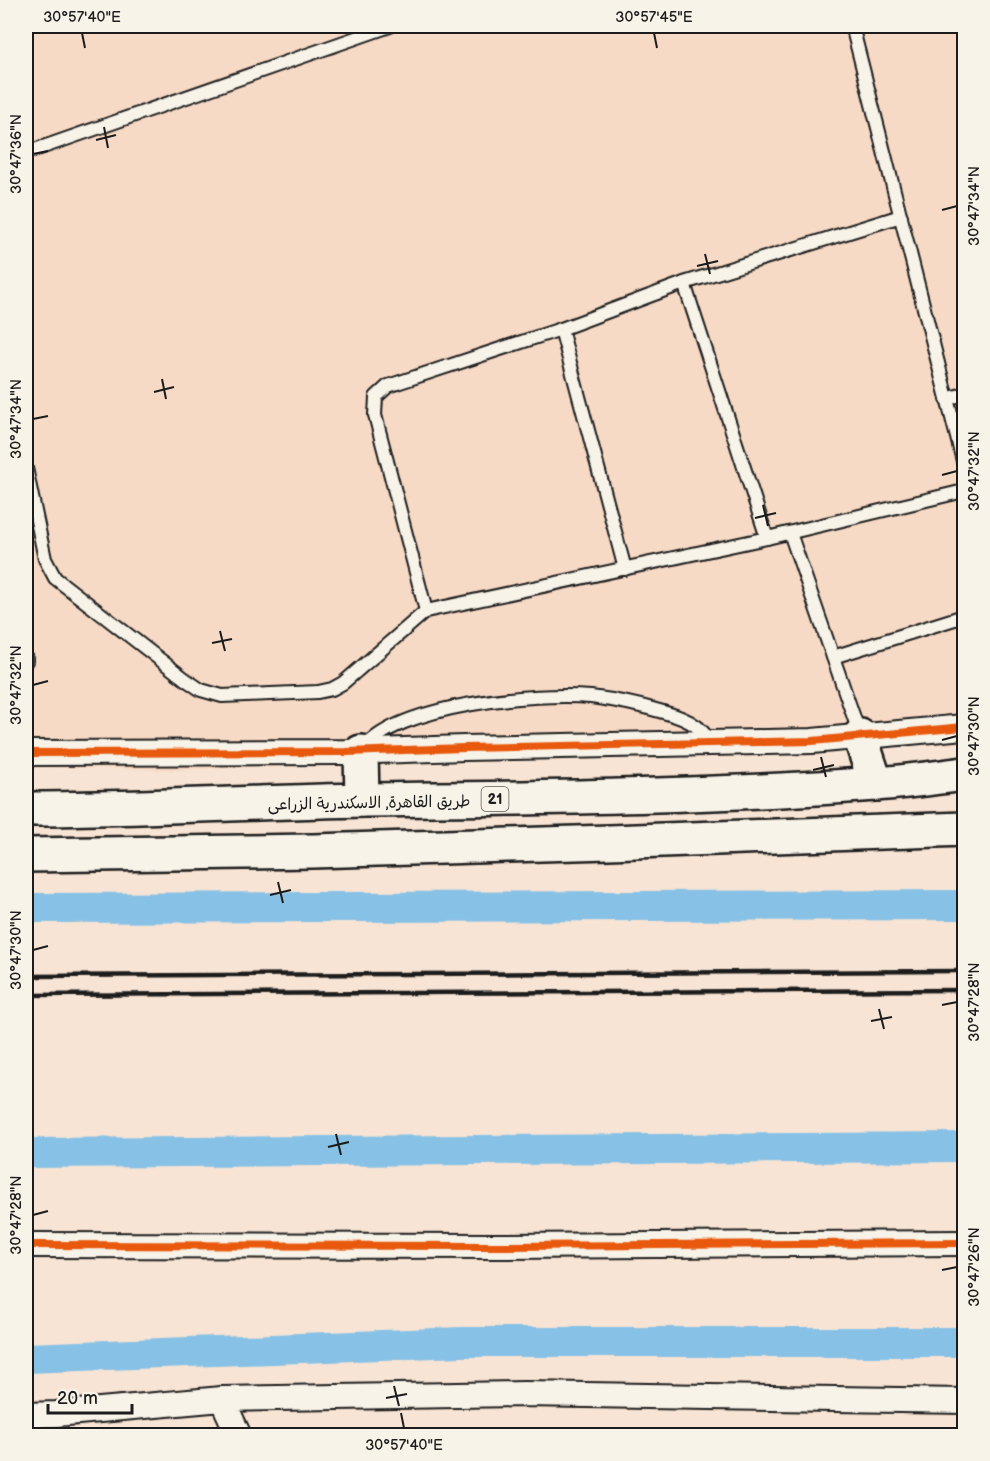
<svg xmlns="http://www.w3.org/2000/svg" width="990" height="1461" viewBox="0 0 990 1461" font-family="'Balsamiq Sans','Playpen Sans Arabic',sans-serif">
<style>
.built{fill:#f7dac6}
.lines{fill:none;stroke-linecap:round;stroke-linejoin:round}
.canal{stroke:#87c1e6;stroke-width:30}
.lane-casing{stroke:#1c1c1c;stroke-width:16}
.street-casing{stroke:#1c1c1c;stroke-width:28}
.highway-casing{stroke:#1c1c1c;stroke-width:38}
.lane{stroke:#f7f3e8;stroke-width:12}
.street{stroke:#f7f3e8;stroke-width:24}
.highway{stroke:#f7f3e8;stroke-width:33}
.rail{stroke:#1c1c1c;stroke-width:4.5}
.cycleway-casing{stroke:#f7f3e8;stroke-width:11}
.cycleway{stroke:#e8590c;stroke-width:8}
.ticks{fill:none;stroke:#1c1c1c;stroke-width:2}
.labels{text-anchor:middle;stroke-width:6;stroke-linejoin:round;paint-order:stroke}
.shield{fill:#f7f3e8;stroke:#5e5c59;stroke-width:1.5}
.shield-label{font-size:15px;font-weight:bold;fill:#1c1c1c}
.street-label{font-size:16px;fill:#1c1c1c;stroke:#f7f3e8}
.neatline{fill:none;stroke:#1c1c1c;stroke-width:2}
.ticks-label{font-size:15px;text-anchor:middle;fill:#1c1c1c}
</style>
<rect width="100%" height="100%" fill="#f7e4d4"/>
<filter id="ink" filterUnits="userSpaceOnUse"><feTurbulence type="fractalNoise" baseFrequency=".0167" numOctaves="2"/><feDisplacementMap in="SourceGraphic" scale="12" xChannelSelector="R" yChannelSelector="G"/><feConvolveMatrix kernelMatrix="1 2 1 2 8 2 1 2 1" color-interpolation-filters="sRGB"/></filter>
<g filter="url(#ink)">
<!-- built -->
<path class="built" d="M26,26H964V743L173,770L26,767Z"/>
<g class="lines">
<!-- canal -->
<g class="canal">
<path d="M26,908L964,905"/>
<path d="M26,1153L964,1147"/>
<path d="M26,1358L462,1342H964"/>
</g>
<defs>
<g id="lane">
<path d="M852,26L964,465"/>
<path d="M26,153L390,26"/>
<path d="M684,283L767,538"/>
<path d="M561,329L625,569"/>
<path d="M947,399L964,394"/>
<path d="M26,468L45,559L55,578L185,679L201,690L222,696L318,692L332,689L343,683L426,611L767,538L964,491"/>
<path d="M790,533L860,735"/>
<path d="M426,611L375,415L376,397L388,386L561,329L684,283L901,216"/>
<path d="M833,657L964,616"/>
<path d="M26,658V661"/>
<path d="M362,751C396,704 537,692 591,697C615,700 640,705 663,712C674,715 687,719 696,726C702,730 707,737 711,743"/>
</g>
<g id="street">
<path d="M26,753L346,752L464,748L812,741L964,727"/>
<path d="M26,1245L504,1246L964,1243"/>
<path d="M26,1415L56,1414L222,1399"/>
<path d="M239,1436L222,1399L524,1394L964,1401"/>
</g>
<g id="highway">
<path d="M860,736L876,784"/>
<path d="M361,752L362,800"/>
<path d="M26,809C139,809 252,802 365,800C536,798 706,797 875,784C905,782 935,778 964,774"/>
<path d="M26,855L313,851L609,842L964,829"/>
</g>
</defs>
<!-- lane casing -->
<use href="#lane" class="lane-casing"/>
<!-- street casing -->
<use href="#street" class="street-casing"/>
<!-- highway casing -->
<use href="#highway" class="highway-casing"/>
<!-- lane -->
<use href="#lane" class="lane"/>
<!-- street -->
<use href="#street" class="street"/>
<!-- highway -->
<use href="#highway" class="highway"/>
<!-- rail -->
<g class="rail">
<path d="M26,976L964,971"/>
<path d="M26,995L964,990"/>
</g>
<defs>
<g id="cycleway">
<path d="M26,753L346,752L464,748L812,741L964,727"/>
<path d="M26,1245L504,1246L964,1243"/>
</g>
</defs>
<!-- cycleway casing -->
<use href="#cycleway" class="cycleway-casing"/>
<!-- cycleway -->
<use href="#cycleway" class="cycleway"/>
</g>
</g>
<!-- ticks -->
<path class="ticks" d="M82,33L85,48M654,33L657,48M104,127L108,148M96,140L116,135M33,154L48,151M942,210L957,206M705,254L710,274M697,266L718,261M162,379L166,399M154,392L174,387M33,419L48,416M942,475L957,471M763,505L768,526M755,518L776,513M220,631L225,651M212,643L232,639M33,685L48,681M942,740L957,736M821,757L826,777M813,770L834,765M278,882L283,903M270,895L291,890M33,950L48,946M942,1005L957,1002M879,1009L884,1029M871,1021L892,1017M336,1134L341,1155M328,1147L349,1142M33,1215L48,1211M942,1270L957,1267M394,1386L399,1406M386,1398L407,1394M401,1413L404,1428"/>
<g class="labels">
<!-- shield labels -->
<rect class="shield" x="481.5" y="787" width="27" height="24" rx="4.5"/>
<g class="shield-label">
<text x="495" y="804">21</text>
</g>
<!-- street labels -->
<g class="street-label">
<text transform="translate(369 802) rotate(-1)" y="6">طريق القاهرة, الاسكندرية الزراعى</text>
</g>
</g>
<!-- margin -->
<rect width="990" height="1461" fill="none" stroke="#f7f3e8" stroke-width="66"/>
<!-- scale -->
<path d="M48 1404v9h84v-9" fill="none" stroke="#1c1c1c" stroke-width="3"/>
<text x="57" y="1404" font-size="18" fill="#1c1c1c" stroke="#f7f3e8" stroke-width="4.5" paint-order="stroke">20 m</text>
<rect x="33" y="33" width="924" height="1395" class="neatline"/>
<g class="ticks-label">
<text x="82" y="22">30°57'40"E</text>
<text x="654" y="22">30°57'45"E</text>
<text transform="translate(16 154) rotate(-90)" y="5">30°47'36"N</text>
<text transform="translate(974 206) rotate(-90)" y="5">30°47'34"N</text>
<text transform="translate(16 419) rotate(-90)" y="5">30°47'34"N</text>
<text transform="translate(974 471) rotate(-90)" y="5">30°47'32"N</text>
<text transform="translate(16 685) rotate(-90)" y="5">30°47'32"N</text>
<text transform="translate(974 736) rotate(-90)" y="5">30°47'30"N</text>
<text transform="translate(16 950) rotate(-90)" y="5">30°47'30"N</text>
<text transform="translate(974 1002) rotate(-90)" y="5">30°47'28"N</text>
<text transform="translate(16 1215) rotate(-90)" y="5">30°47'28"N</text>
<text transform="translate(974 1267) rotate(-90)" y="5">30°47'26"N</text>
<text x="404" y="1450">30°57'40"E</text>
</g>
</svg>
